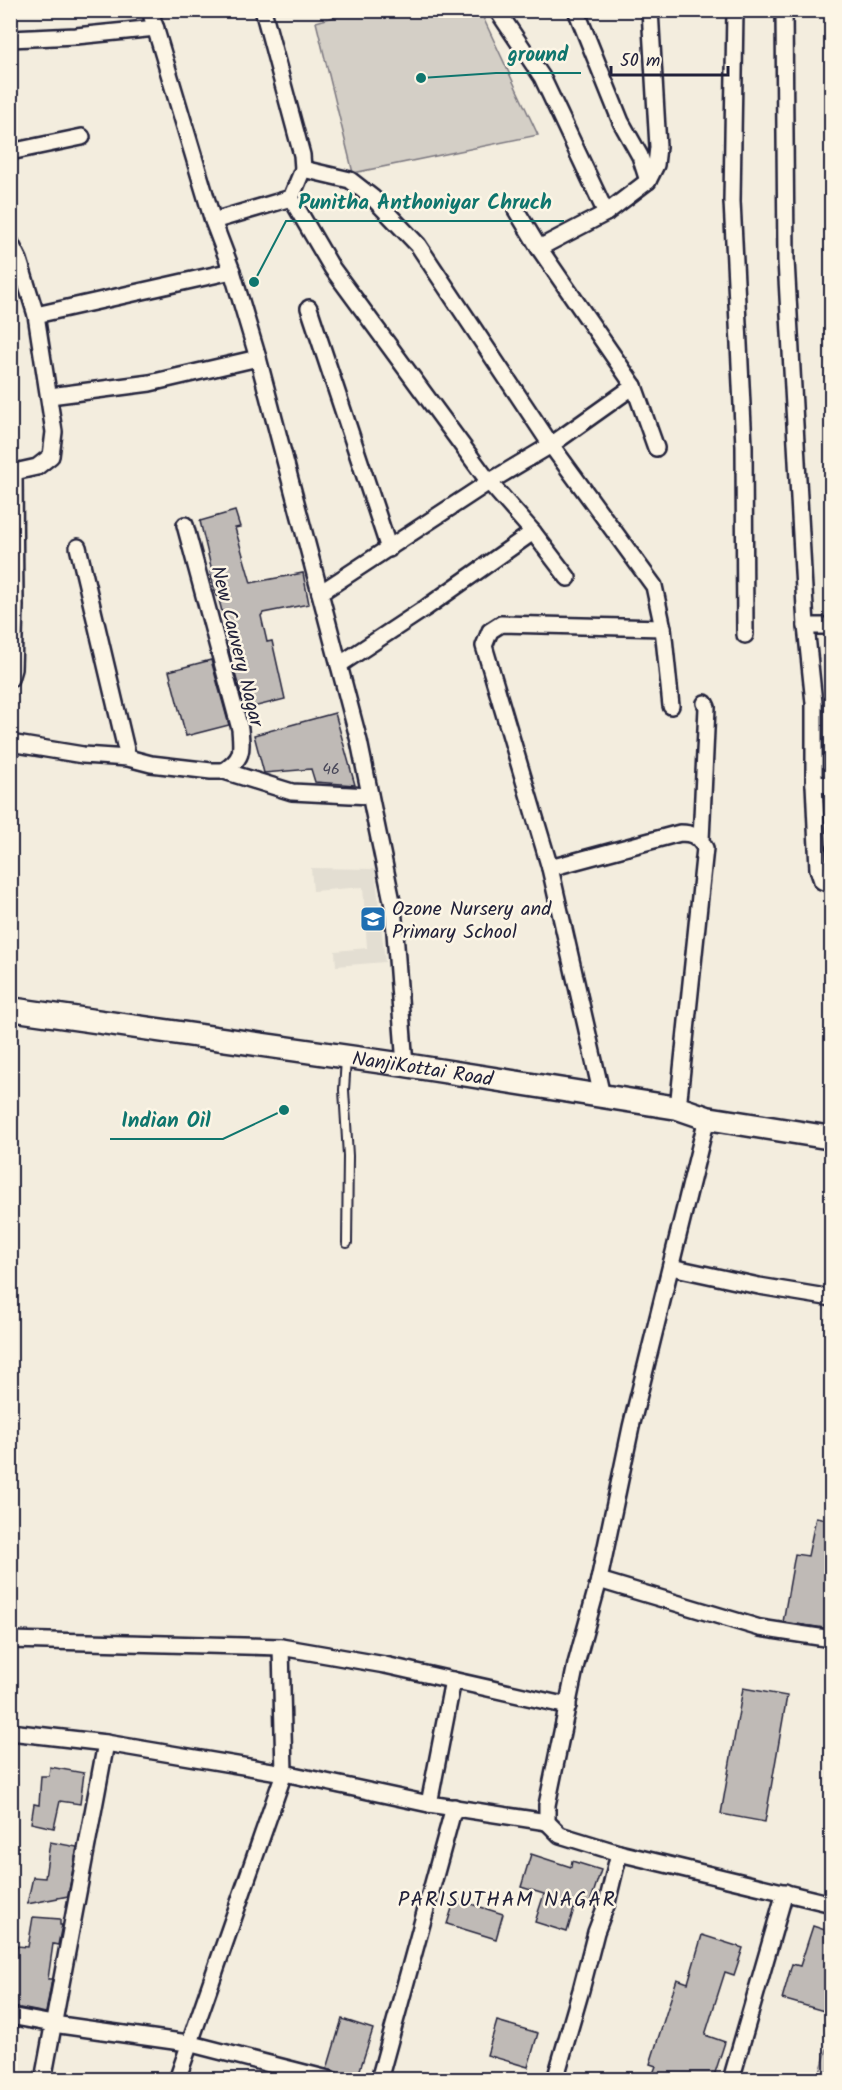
<svg xmlns="http://www.w3.org/2000/svg" width="842" height="2090" viewBox="0 0 842 2090" font-family="Kalam,sans-serif">
<style>
.built{fill:#e3ded2}
.green{fill:#d4cfc6;stroke:#7b7880;stroke-width:1.5}
.building{fill:#bfbab6;stroke:#22223b;stroke-width:1.5}
.lines{fill:none;stroke-linecap:round;stroke-linejoin:round}
.service-casing{stroke:#22223b;stroke-width:12}
.minor-casing{stroke:#22223b;stroke-width:20}
.secondary-casing{stroke:#22223b;stroke-width:27}
.service{stroke:#fcf5e5;stroke-width:8}
.minor{stroke:#fcf5e5;stroke-width:15}
.secondary{stroke:#fcf5e5;stroke-width:22}
.labels{text-anchor:middle;stroke-width:5;stroke-linejoin:round;paint-order:stroke}
.number-label{font-size:16px;fill:#49485a}
.street-label{font-size:20px;fill:#22223b;stroke:#fcf5e5}
.poi-label{font-size:20px;fill:#22223b;stroke:#fcf5e5;text-anchor:start}
.neighbourhood-label{font-size:21px;letter-spacing:1.5px;fill:#22223b;stroke:#fcf5e5}
.leader{fill:none;stroke:#0f766e;stroke-width:2}
.callout-dot{fill:#0f766e;stroke:#fcf5e5;stroke-width:2}
.callout-label{font-size:21px;text-anchor:middle;font-weight:bold;fill:#0f766e;stroke:#fcf5e5;stroke-width:5;stroke-linejoin:round;paint-order:stroke}
</style>
<rect width="100%" height="100%" fill="#f3edde"/>
<filter id="ink" filterUnits="userSpaceOnUse"><feTurbulence type="fractalNoise" baseFrequency=".0167" numOctaves="2"/><feDisplacementMap in="SourceGraphic" scale="12" xChannelSelector="R" yChannelSelector="G"/><feConvolveMatrix kernelMatrix="1 2 1 2 8 2 1 2 1" color-interpolation-filters="sRGB"/></filter>
<g filter="url(#ink)">
<!-- built -->
<path class="built" d="M311,868L375,869L385,962L336,966L335,951L367,948L363,887L313,891Z"/>
<!-- green -->
<g class="green">
<path d="M355,11H480L538,135L353,173L316,22Z"/>
<path d="M831,2036V2079H818Z"/>
</g>
<!-- building -->
<g class="building">
<path d="M235,511L240,527L235,528L251,583L303,573L309,604L263,613L261,616L267,642L272,641L285,699L245,709L230,656V651H232L218,596H216L210,572L212,571L200,521Z"/>
<path d="M211,660L229,725L186,736L169,671Z"/>
<path d="M335,713L355,785L315,782L311,769L264,773L254,735Z"/>
<path d="M816,1517L831,1520V1629L783,1622L795,1554L808,1556Z"/>
<path d="M743,1688L787,1696L765,1822L721,1814Z"/>
<path d="M50,1767L84,1773L80,1804L60,1801L54,1828L31,1823L34,1804L39,1805L41,1776H49Z"/>
<path d="M50,1842L77,1847L68,1896L27,1904L33,1877L45,1878Z"/>
<path d="M531,1854L571,1867L572,1861L601,1870L589,1906L576,1902L567,1932L535,1922L544,1894L521,1887Z"/>
<path d="M455,1899L503,1914L496,1939L447,1924Z"/>
<path d="M33,1917L60,1919V1925H62L58,1945L53,1944L48,1979H52L46,2013L10,2006V1986L17,1946L28,1947Z"/>
<path d="M813,1926L831,1932V2013L782,1999L792,1964L800,1966Z"/>
<path d="M702,1935L743,1948L734,1975L725,1972L705,2035L725,2042L713,2079H692L682,2076L681,2079H651L656,2066L650,2064L677,1979L688,1983Z"/>
<path d="M342,2019L373,2029L357,2079L327,2069Z"/>
<path d="M497,2021L538,2033L528,2067L487,2055Z"/>
</g>
<g class="lines">
<defs>
<path id="service" d="M346,1059L344,1090L348,1156L347,1243"/>
<g id="minor">
<path d="M150,10L213,221L232,271L258,358L359,741L393,906L405,1065"/>
<path d="M497,10L542,77L606,213"/>
<path d="M576,10L621,122L640,156L648,181"/>
<path d="M735,10L732,201L744,446L745,635"/>
<path d="M784,10L786,260L806,626L814,703V784L818,869L822,881L832,885"/>
<path d="M10,39L76,36L156,28"/>
<path d="M10,152L82,137"/>
<path d="M303,169L350,180L373,198L418,245L551,445L654,586L663,628L671,706"/>
<path d="M291,198L332,268L489,482L533,532L568,578"/>
<path d="M516,210L539,248L634,386L656,448"/>
<path d="M213,221L291,198L303,169L302,155L263,10"/>
<path d="M10,242L19,260L36,315L54,432L51,456L37,467L10,473"/>
<path d="M539,248L606,213L648,181L656,165L658,147L650,10"/>
<path d="M309,308L389,549"/>
<path d="M36,315L232,271"/>
<path d="M50,396L150,383L258,358"/>
<path d="M185,525L240,729C242,752 243,758 224,771"/>
<path d="M78,547L128,758"/>
<path d="M320,593L489,482L551,445L634,386"/>
<path d="M806,626H832"/>
<path d="M339,665L427,607L533,532"/>
<path d="M10,679L13,669L15,606L14,473"/>
<path d="M10,743L83,755L128,758L151,764L211,771H224L292,792L370,796"/>
<path d="M814,784L832,785"/>
<path d="M701,840L707,707L705,703"/>
<path d="M550,868L680,833C693,833 699,837 705,848L678,1108"/>
<path d="M602,1096L550,868L484,646L490,631L501,624L663,628"/>
<path d="M671,1267L759,1286L832,1298"/>
<path d="M599,1580L760,1628L832,1639"/>
<path d="M10,1640L281,1647L385,1665L568,1706"/>
<path d="M10,1732L106,1743L284,1773L429,1804L547,1822"/>
<path d="M429,1804L453,1680"/>
<path d="M619,1853L832,1904"/>
<path d="M10,2016L53,2024L188,2043L332,2080"/>
<path d="M43,2080L106,1743"/>
<path d="M177,2080L284,1773L281,1647"/>
<path d="M379,2080L454,1807"/>
<path d="M555,2080L581,1990L596,1932L607,1903L619,1853L560,1835L547,1822V1805L576,1664L599,1580L631,1427L707,1118"/>
<path d="M731,2080L785,1892"/>
</g>
<g id="secondary">
<path id="s1" d="M10,1009L405,1065L678,1108L707,1118L832,1138"/>
</g>
</defs>
<!-- service casing -->
<use href="#service" class="service-casing"/>
<!-- minor casing -->
<use href="#minor" class="minor-casing"/>
<!-- secondary casing -->
<use href="#secondary" class="secondary-casing"/>
<!-- service -->
<use href="#service" class="service"/>
<!-- minor -->
<use href="#minor" class="minor"/>
<!-- secondary -->
<use href="#secondary" class="secondary"/>
</g>
</g>
<!-- icons -->
<defs>
<symbol id="school-square" viewBox="-11 -11 22 22"><rect x="-9" y="-9" width="18" height="18" rx="4" fill="#1f6fb2" stroke="#fcf5e5"/><path d="M0-5L7-2L0 1L-7-2ZM-4 1L0 2.5L4 1V4Q0 6-4 4Z" fill="#fff"/></symbol>
</defs>
<g fill-rule="evenodd">
<use href="#school-square" x="358" y="904" width="30" height="30"/>
</g>
<g class="labels">
<!-- number labels -->
<g class="number-label">
<text x="331" y="774">46</text>
</g>
<!-- street labels -->
<g class="street-label">
<text transform="translate(238 646) rotate(76)" y="7">New Cauvery Nagar</text>
<text dy="7" stroke="none"><textPath href="#s1" startOffset="417">NanjiKottai Road</textPath></text>
</g>
<!-- poi labels -->
<g class="poi-label">
<text x="392" y="915">Ozone Nursery and<tspan x="392" dy="23">Primary School</tspan></text>
</g>
<!-- neighbourhood labels -->
<g class="neighbourhood-label">
<text x="507" y="1906">PARISUTHAM NAGAR</text>
</g>
</g>
<!-- callouts -->
<path class="leader" d="M421 78L496 73H581M254 282L286 221H564M284 1110L223 1139H110"/>
<g class="callout-dot">
<circle cx="421" cy="78" r="6"/>
<circle cx="254" cy="282" r="6"/>
<circle cx="284" cy="1110" r="6"/>
</g>
<g class="callout-label">
<text x="538" y="61">ground</text>
<text x="425" y="209">Punitha Anthoniyar Chruch</text>
<text x="166" y="1127">Indian Oil</text>
</g>
<!-- margin -->
<rect width="842" height="2090" fill="none" stroke="#fcf5e5" stroke-width="36"/>
<rect x="18" y="18" width="806" height="2054" fill="none" stroke="#22223b" stroke-width="2" filter="url(#ink)"/>
<!-- scale -->
<path d="M611 66v9h117v-9" fill="none" stroke="#22223b" stroke-width="3"/>
<text x="620" y="66" font-size="18" fill="#22223b" stroke="#fcf5e5" stroke-width="4.5" paint-order="stroke">50 m</text>
</svg>
